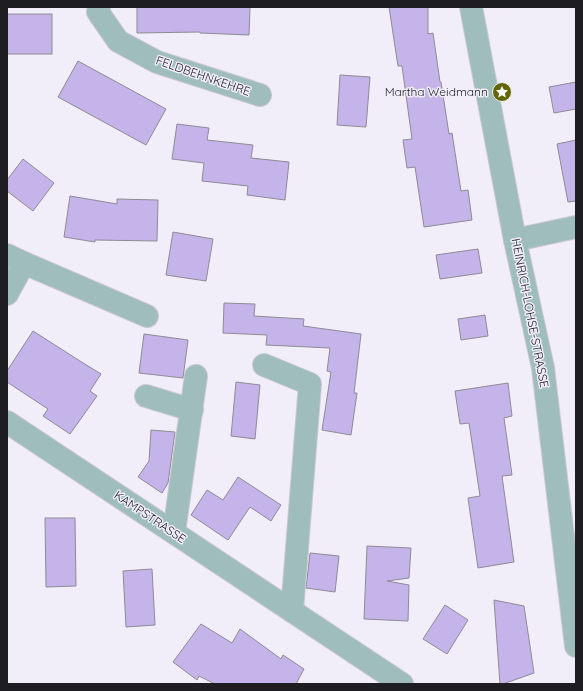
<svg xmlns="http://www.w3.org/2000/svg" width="583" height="691" viewBox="0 0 583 691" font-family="Quicksand,sans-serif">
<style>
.building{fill:#c4b4e9;stroke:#8e8b95}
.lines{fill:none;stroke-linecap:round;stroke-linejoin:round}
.minor-casing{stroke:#cbc8d2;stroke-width:24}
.minor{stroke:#9ebdbb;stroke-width:22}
.labels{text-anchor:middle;stroke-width:3;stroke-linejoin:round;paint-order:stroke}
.street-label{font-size:12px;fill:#1e1d21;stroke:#f1eef9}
.poi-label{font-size:12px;fill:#1e1d21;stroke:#f1eef9;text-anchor:end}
</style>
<rect width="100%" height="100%" fill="#f1eef9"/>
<!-- building -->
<g class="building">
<path d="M137,7H250L249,35L200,33V32L137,33Z"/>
<path d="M389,7H428V34L433,33L440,82H441L449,134L452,133L461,191L468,190L472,220L424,227L415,167L407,168L403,140L412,139L402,66H398Z"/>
<rect x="7" y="14" width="45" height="40"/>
<path d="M78,61L166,109L146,145L58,97Z"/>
<path d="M340,75L370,77L366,127L337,125Z"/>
<path d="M576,82V109L554,113L549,87Z"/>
<path d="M177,124L209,128L207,140L253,145L251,158L289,162L285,200L247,195L248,186L202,181L204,163L172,159Z"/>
<path d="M576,140V201L568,202L557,144Z"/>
<path d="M23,159L54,183L33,211L7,191V180Z"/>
<path d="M70,196L117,204V199L158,200L157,241L95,240V242L64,237Z"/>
<path d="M173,232L213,239L206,281L166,275Z"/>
<path d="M478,249L482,273L440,279L436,255Z"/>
<path d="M224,303L255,304L254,316L304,319L303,326L361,334L354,393H357L351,435L322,430L331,372L327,371L330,348L266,345L267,335L223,333Z"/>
<path d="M485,315L488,336L461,340L458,319Z"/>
<path d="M33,331L80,361L101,374L90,391L97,396L70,434L43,416L48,409L7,382V371Z"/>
<path d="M144,334L188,340L183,378L139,373Z"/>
<path d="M236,382L260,385L255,439L231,436Z"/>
<path d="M508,383L512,416L504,418L512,475L502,476L514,562L478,568L468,498L480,496L469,423L460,424L455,391Z"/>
<path d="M151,430L175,432L168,483L162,493L138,477L149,461Z"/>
<path d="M238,477L281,505L271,521L250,507L228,540L191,515L207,490L223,500Z"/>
<path d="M45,518H75L76,586L46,587Z"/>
<path d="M367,546L411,548L409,578L387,581L409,585L408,621L364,619Z"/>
<path d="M310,553L339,556L335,592L306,588Z"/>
<path d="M152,569L155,625L126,627L123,571Z"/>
<path d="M494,600L524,606L534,673L503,684H500Z"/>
<path d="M445,605L468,620L447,654L423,639Z"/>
<path d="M201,624L232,643L240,629L281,659L283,655L304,669L296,684H215L199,676L197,680L173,662Z"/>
</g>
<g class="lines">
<defs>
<g id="minor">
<path d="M99,7L98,12L118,41L157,62L260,95"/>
<path d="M471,7L515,240L543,368L576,646"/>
<path d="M515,240L576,227"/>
<path d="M7,255L24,263L7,294"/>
<path d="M24,263L147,316"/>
<path d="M264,365L310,384L292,611"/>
<path d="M146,396L192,410"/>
<path d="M7,422L402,684"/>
<path d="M175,525L196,376"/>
</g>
</defs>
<!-- minor casing -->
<use href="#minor" class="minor-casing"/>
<!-- minor -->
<use href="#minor" class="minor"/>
</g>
<!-- icons -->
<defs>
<symbol id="sight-disc" viewBox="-11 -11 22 22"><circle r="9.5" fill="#636703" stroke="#f1eef9"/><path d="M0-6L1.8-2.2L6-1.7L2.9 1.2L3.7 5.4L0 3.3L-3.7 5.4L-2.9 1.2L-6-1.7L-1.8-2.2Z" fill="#fff"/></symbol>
</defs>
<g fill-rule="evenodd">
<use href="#sight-disc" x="491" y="81" width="22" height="22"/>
</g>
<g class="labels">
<!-- street labels -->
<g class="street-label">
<text transform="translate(203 76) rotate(19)" y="4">FELDBEHNKEHRE</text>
<text transform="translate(530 313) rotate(79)" y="4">HEINRICH-LOHSE-STRASSE</text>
<text transform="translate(150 517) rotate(34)" y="4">KAMPSTRASSE</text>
</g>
<!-- poi labels -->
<g class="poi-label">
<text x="488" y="96">Martha Weidmann</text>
</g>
</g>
<!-- border -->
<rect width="583" height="691" fill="none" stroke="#1e1d21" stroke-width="16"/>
</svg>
